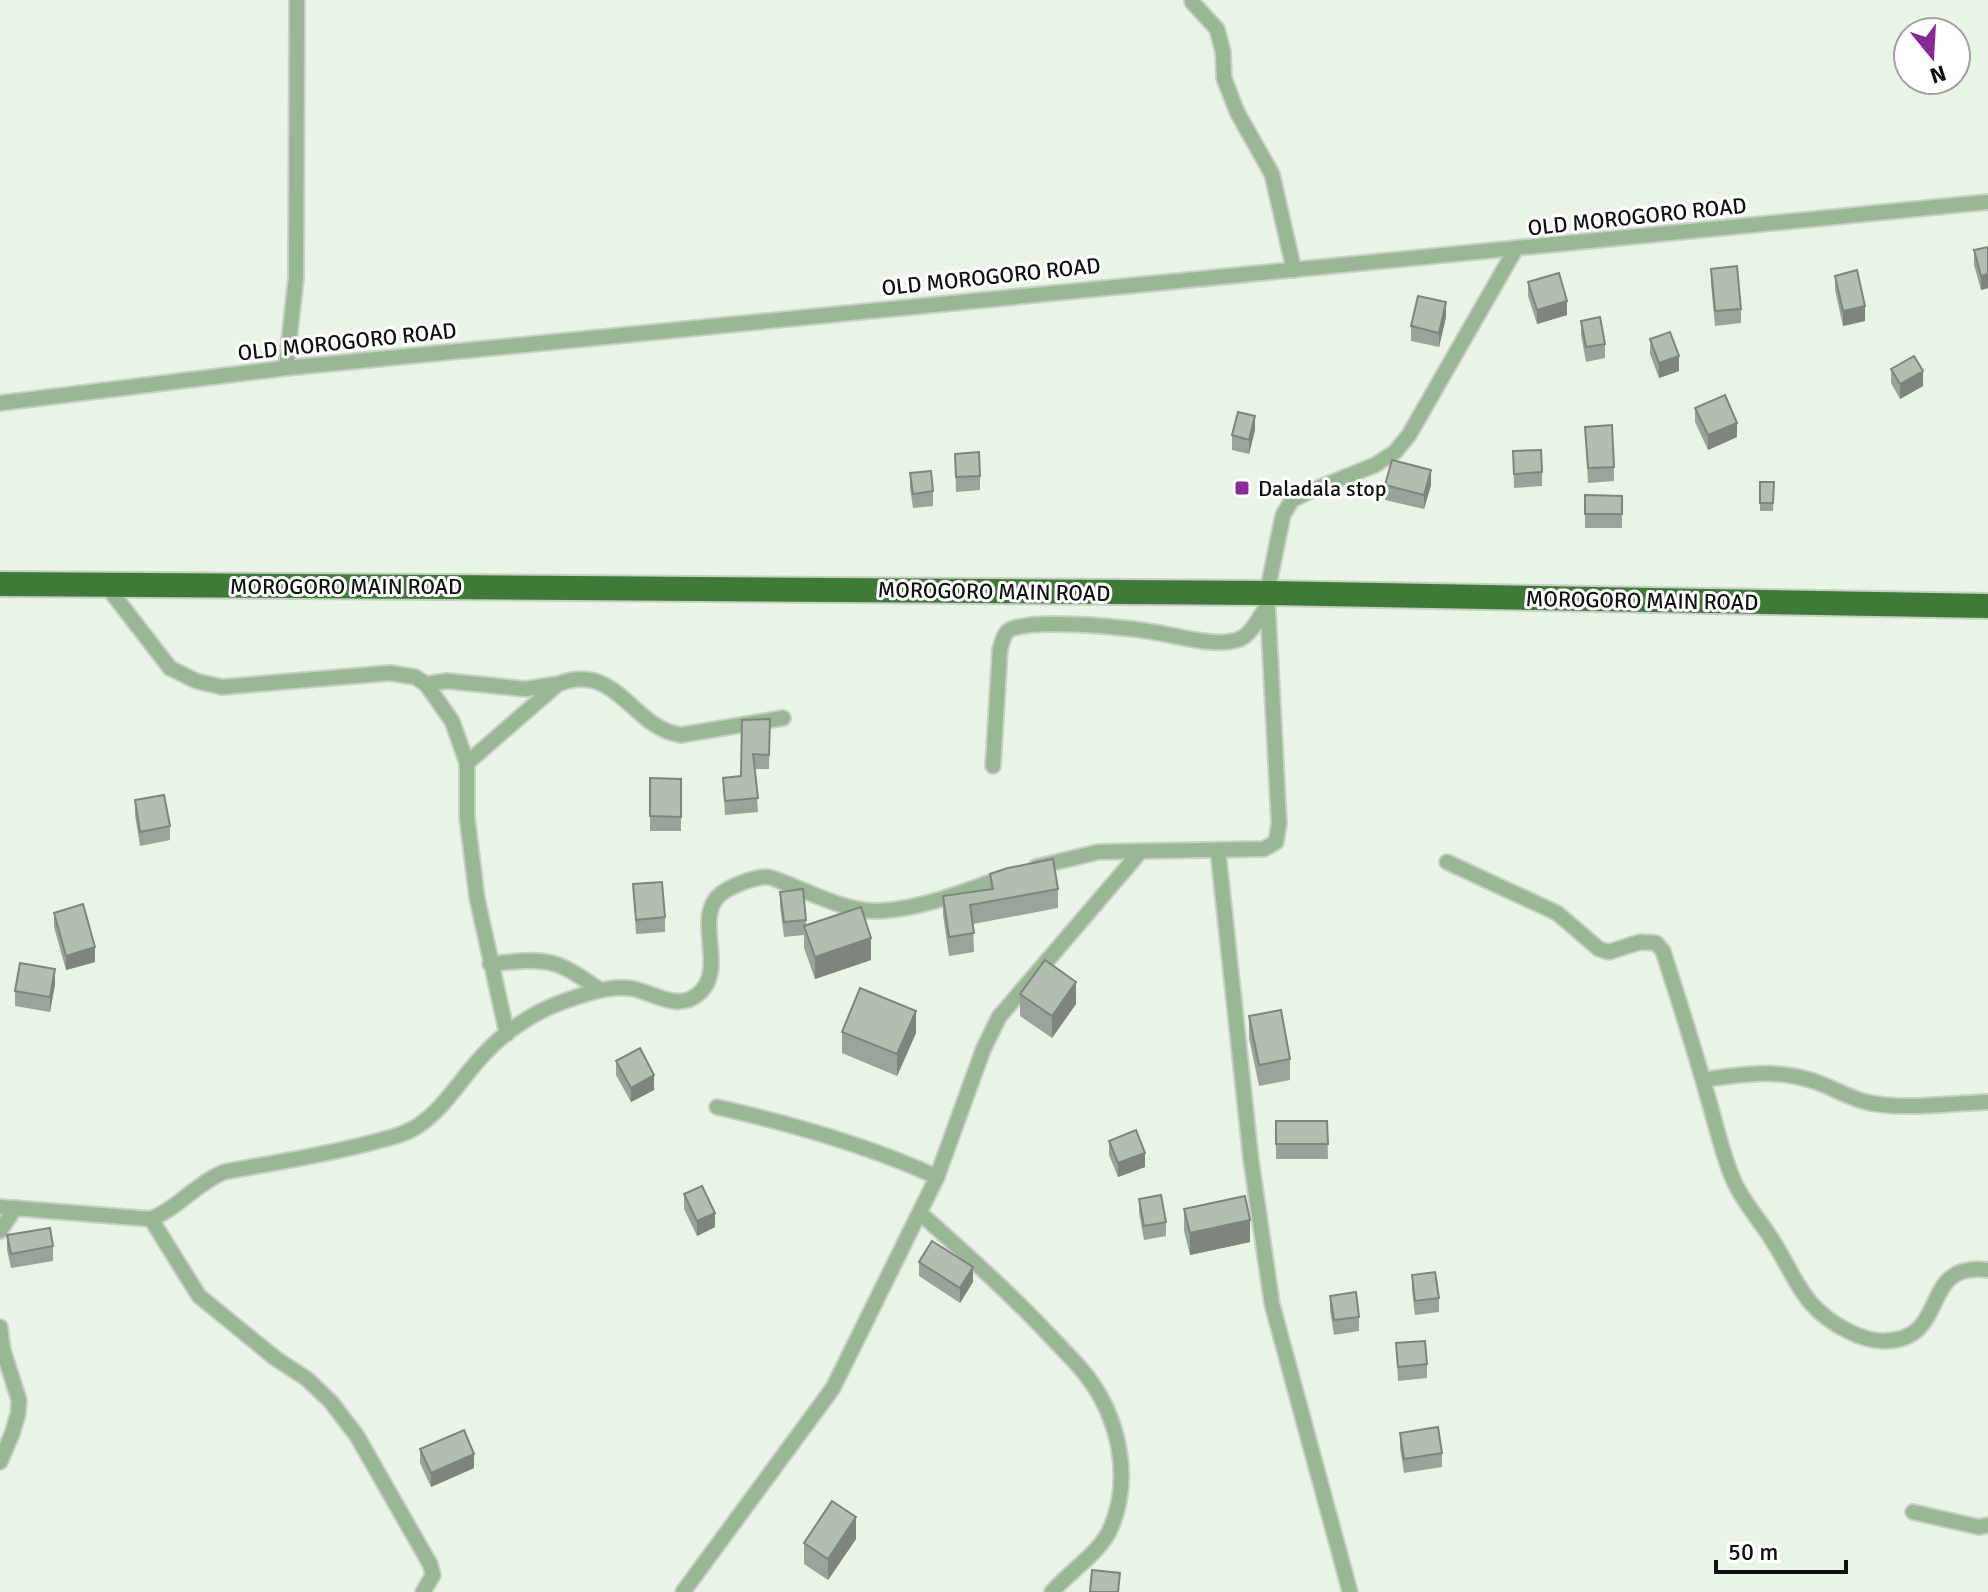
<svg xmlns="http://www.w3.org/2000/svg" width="1988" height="1592" viewBox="0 0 1988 1592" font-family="Signika,sans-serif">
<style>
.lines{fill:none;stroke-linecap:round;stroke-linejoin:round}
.minor-casing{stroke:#c6d0c4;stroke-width:18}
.trunk-casing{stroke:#c6d0c4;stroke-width:28}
.minor{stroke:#99b695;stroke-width:14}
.trunk{stroke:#3f7a38;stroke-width:24}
.wall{fill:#9aa399}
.shaded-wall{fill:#7d857d}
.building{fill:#b3beb2;stroke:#7d857d;stroke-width:2}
.poi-dot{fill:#872a96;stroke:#fff;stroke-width:3}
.labels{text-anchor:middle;stroke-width:6;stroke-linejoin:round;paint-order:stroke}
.street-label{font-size:22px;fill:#0e120e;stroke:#fff}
.poi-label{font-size:22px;fill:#0e120e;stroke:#fff;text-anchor:start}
</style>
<rect width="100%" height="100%" fill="#e9f4e7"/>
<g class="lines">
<defs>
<g id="minor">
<path d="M1192,2L1217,29L1223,52L1224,78L1237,112L1272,174L1294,270"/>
<path d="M286,368L296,278L297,0"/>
<path d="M0,403L286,368L1988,202"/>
<path d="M105,584L170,668L196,681L222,687L390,673L415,677L426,684L452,721L467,763V817L477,898L507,1034"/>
<path d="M426,684L447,681L526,689L557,684"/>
<path d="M467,763L558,684C618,661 631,728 681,735L783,718"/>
<path d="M993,766L1000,649C1002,644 1003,636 1007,632C1020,616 1130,628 1153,632C1176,635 1225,651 1245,636C1254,629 1261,615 1267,606"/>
<path d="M1218,851L1251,1160L1272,1304L1350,1592"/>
<path d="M1447,862L1557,913L1599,949L1609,952L1640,942L1656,943L1663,951C1678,998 1693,1044 1706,1091C1715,1120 1721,1151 1733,1179C1741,1199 1757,1217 1769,1235C1797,1277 1800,1307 1848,1331C1858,1336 1872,1341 1883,1341C1952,1341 1917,1261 1988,1270"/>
<path d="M1036,867L1098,852L1141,851"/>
<path d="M490,964C548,958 553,957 600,990"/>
<path d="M1703,1080C1743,1074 1780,1068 1819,1083C1836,1089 1852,1100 1871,1103C1908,1110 1950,1103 1988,1102"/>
<path d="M717,1107C792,1124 867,1145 937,1177"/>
<path d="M0,1207L151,1219C178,1208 197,1183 224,1172C272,1163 319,1156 366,1144C384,1139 402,1136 418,1126C447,1106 462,1076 487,1051C505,1032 533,1013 557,1004C578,996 605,986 628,988C651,990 675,1012 697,995C731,970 688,913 725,891C734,885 755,877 765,877C772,876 781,882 788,884C815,895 845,910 874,911C919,911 966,890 1008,876"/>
<path d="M920,1213C966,1254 1011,1294 1053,1339C1064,1351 1076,1362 1086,1375C1118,1416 1132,1475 1112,1525C1102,1552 1071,1570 1052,1592"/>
<path d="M151,1219L199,1296L275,1358L307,1379L331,1402L357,1436L430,1564L433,1575L423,1592"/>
<path d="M0,1231L15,1208"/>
<path d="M0,1327L3,1350L19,1400L18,1414L12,1434L0,1462"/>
<path d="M1913,1512L1979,1527L1988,1525"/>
<path d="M683,1592L833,1388L937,1177L983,1050L999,1017L1141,851L1264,849L1276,842L1279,823L1267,593L1283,515L1292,500L1308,492L1375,465L1395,452L1409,435L1515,250"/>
</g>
<path id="trunk" d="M0,584L1267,593L1988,606"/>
</defs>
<!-- minor casing -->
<use href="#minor" class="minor-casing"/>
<!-- trunk casing -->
<use href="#trunk" class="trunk-casing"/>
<!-- minor -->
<use href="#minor" class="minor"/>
<!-- trunk -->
<use href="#trunk" class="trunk"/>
</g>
<!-- wall -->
<g class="wall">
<path d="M1988,247V288L1981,290L1974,265V250Z"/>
<path d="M1711,269L1741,309V323L1715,326L1711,283Z"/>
<path d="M1835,276L1865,321L1843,326L1835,290Z"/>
<path d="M1528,282L1567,315L1537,324L1528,296Z"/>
<path d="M1446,317L1439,347L1411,341V326Z"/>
<path d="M1581,321L1605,344V358L1586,362L1581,335Z"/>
<path d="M1650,339L1679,371L1659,378L1650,354Z"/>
<path d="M1891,369L1923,386L1900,399L1891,383Z"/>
<path d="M1695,408L1737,437L1708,450L1695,422Z"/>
<path d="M1585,427L1614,467V481L1588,483Z"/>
<path d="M1255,430L1249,454L1232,450V435Z"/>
<path d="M1513,451L1542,472V486L1514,488Z"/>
<path d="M955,454L980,476V490L956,492Z"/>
<path d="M910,473L933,491V506L913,508L910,488Z"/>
<path d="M1760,482H1774L1773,511H1760Z"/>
<path d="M1385,485H1431L1424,509L1385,500Z"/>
<path d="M1585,495L1622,496V528H1585Z"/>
<path d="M770,719L769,769H755L758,812L725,815L723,778L741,776Z"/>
<path d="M650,778L681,779V831H650Z"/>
<path d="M135,800L170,826V840L140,846L135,815Z"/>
<path d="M990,874L1058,889V908L973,924L974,952L949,956L943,915V896L990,889Z"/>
<path d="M633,884L665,917V932L636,934Z"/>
<path d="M780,892L806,920V926L871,960L815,979L804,948V935L784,937L780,906Z"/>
<path d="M54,913L95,962L66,970L54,927Z"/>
<path d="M55,984L50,1012L15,1006V991Z"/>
<path d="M1020,994L1076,1004L1052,1038L1020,1016Z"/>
<path d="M1249,1016L1290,1059V1080L1259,1086L1249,1038Z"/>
<path d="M842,1032L916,1033L897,1076L842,1053Z"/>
<path d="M616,1061L654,1090L631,1102L616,1075Z"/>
<path d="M1276,1121H1327L1328,1159H1276Z"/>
<path d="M1109,1141L1145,1167L1118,1177L1109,1155Z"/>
<path d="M684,1194L715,1227L697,1236L684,1209Z"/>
<path d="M1139,1199L1166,1222V1236L1144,1240L1139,1213Z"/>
<path d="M1184,1209L1250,1242L1190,1255L1184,1231Z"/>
<path d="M7,1235L53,1246V1261L11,1268L7,1250Z"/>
<path d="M919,1262L973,1282L960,1303L919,1276Z"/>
<path d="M1412,1275L1439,1298V1312L1415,1315L1412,1290Z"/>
<path d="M1330,1296L1359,1317V1331L1334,1335L1330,1310Z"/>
<path d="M1396,1343L1427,1364V1378L1398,1381Z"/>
<path d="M1400,1433L1442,1453V1467L1404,1473L1400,1448Z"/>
<path d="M420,1449L474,1468L431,1487L420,1463Z"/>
<path d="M856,1539L828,1580L804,1564V1543Z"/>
</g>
<!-- shaded-wall -->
<g class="shaded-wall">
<path d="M1988,274V288L1981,290V276Z"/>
<path d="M1567,301V315L1537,324V310Z"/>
<path d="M1446,302V317L1439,347V333Z"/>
<path d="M1865,306V321L1843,326V311Z"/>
<path d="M1679,356V371L1659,378V363Z"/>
<path d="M1923,371V386L1900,399V384Z"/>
<path d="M1255,416V430L1249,454V440Z"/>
<path d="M1737,423V437L1708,450V435Z"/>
<path d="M1431,470V485L1424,509V495Z"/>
<path d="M871,938V960L815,979V957Z"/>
<path d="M95,947V962L66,970V956Z"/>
<path d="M55,969V984L50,1012V997Z"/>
<path d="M1076,982V1004L1052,1038V1016Z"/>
<path d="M916,1011V1033L897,1076V1054Z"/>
<path d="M654,1075V1090L631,1102V1088Z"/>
<path d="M1145,1153V1167L1118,1177V1163Z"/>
<path d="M715,1213V1227L697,1236V1221Z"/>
<path d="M1250,1220V1242L1190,1255V1233Z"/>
<path d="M973,1267V1282L960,1303V1288Z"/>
<path d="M474,1454V1468L431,1487V1473Z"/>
<path d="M856,1517V1539L828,1580V1559Z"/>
</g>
<!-- building -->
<g class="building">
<path d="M1988,247V274L1981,276L1974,250Z"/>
<path d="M1737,266L1741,309L1715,311L1711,269Z"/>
<path d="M1857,270L1865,306L1843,311L1835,276Z"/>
<path d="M1559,273L1567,301L1537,310L1528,282Z"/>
<path d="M1418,296L1446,302L1439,333L1411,326Z"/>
<path d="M1600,317L1605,344L1586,347L1581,321Z"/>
<path d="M1670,332L1679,356L1659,363L1650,339Z"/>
<path d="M1914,356L1923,371L1900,384L1891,369Z"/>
<path d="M1725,395L1737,423L1708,435L1695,408Z"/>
<path d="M1238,412L1255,416L1249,440L1232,435Z"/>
<path d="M1612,425L1614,467L1588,468L1585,427Z"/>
<path d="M1541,450L1542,472L1514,474L1513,451Z"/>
<path d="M979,452L980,476L956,477L955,454Z"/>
<path d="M1392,460L1431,470L1424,495L1385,485Z"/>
<path d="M931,471L933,491L913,494L910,473Z"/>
<path d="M1760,482H1774L1773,503H1760Z"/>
<path d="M1585,495L1622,496V514H1585Z"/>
<path d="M770,719L769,755L753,754L758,798L725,801L723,778L741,776L742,720Z"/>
<path d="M650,778L681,779V817L650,816Z"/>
<path d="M164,795L170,826L140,832L135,800Z"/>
<path d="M1053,859L1058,889L970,905L974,933L949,937L943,896L993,889L990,874L1008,868Z"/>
<path d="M662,882L665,917L636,920L633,884Z"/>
<path d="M803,889L806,920L784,922L780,892Z"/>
<path d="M83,904L95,947L66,956L54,913Z"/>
<path d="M861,907L871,938L815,957L804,926Z"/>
<path d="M1045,960L1076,982L1052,1016L1020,994Z"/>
<path d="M20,963L55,969L50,997L15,991Z"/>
<path d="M860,988L916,1011L897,1054L842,1032Z"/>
<path d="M1281,1010L1290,1059L1259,1065L1249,1016Z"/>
<path d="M640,1048L654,1075L631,1088L616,1061Z"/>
<path d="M1276,1121H1327L1328,1144H1276Z"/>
<path d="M1136,1130L1145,1153L1118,1163L1109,1141Z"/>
<path d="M702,1186L715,1213L697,1221L684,1194Z"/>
<path d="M1161,1195L1166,1222L1144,1226L1139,1199Z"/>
<path d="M1245,1196L1250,1220L1190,1233L1184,1209Z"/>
<path d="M50,1228L53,1246L11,1254L7,1235Z"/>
<path d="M932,1241L973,1267L960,1288L919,1262Z"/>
<path d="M1435,1272L1439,1298L1415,1301L1412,1275Z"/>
<path d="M1356,1292L1359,1317L1334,1320L1330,1296Z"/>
<path d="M1425,1341L1427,1364L1398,1367L1396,1343Z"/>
<path d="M1438,1427L1442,1453L1404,1459L1400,1433Z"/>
<path d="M464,1430L474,1454L431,1473L420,1449Z"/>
<path d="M832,1501L856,1517L828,1559L804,1543Z"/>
<path d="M1092,1570L1120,1573L1118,1592H1090Z"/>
</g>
<!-- markers -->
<rect class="poi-dot" x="1234" y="480" width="16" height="16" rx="4"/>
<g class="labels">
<!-- street labels -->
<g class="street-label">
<text transform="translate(1637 216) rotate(-6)" y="8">OLD MOROGORO ROAD</text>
<text transform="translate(991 276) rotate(-6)" y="8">OLD MOROGORO ROAD</text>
<text transform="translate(347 341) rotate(-6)" y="8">OLD MOROGORO ROAD</text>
<text x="346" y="594">MOROGORO MAIN ROAD</text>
<text transform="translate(994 591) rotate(1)" y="8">MOROGORO MAIN ROAD</text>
<text transform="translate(1642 600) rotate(1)" y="8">MOROGORO MAIN ROAD</text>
</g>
<!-- poi labels -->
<g class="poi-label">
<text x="1258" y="496">Daladala stop</text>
</g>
</g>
<!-- north arrow -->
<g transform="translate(1932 56) rotate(162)"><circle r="38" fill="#ffffff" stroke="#9fa09f" stroke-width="2"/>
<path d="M0-6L14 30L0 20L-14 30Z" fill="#872a96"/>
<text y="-12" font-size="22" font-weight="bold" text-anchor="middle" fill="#0e120e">N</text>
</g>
<!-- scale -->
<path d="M1716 1560v12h130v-12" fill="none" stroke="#0e120e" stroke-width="4"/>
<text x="1728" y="1560" font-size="24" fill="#0e120e" stroke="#ffffff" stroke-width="6" paint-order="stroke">50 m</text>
</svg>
